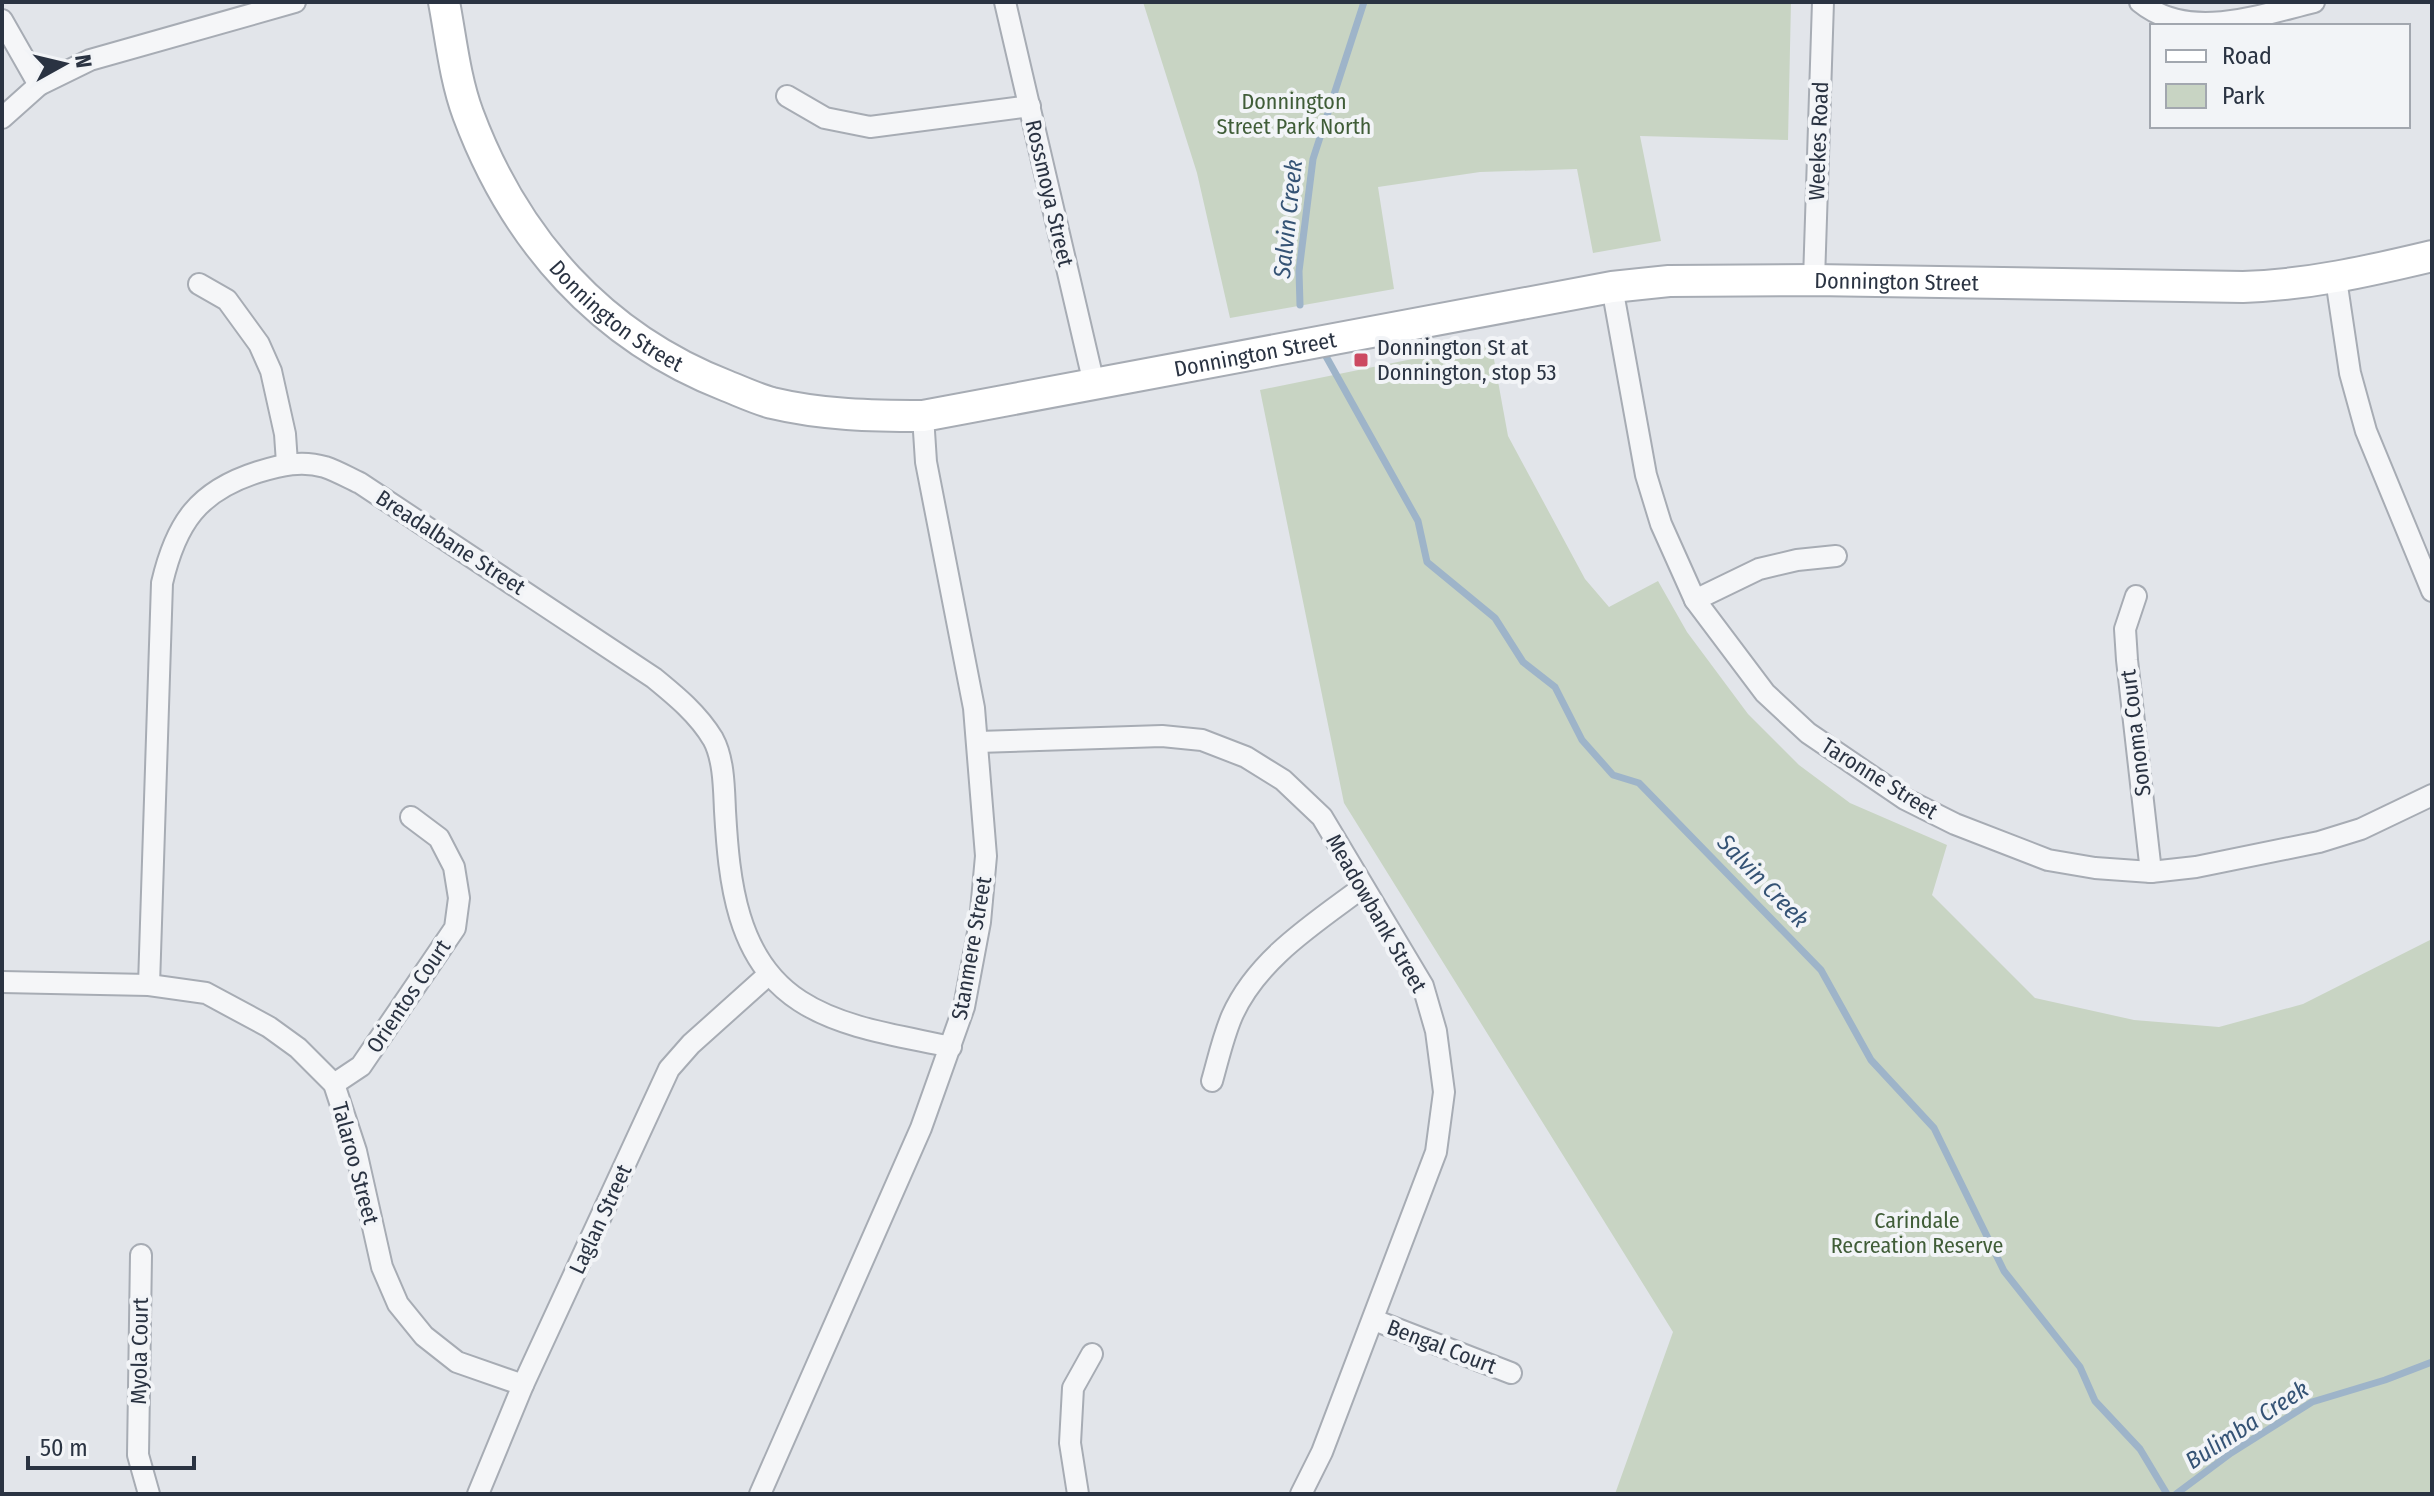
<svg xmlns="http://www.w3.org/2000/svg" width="2434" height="1496" viewBox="0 0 2434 1496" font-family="'Fira Sans Condensed',sans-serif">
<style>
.green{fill:#c8d4c3}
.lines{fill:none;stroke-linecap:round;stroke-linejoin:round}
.stream{stroke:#9eb4c9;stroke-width:7}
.street-casing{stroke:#a7acb4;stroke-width:24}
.secondary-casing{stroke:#a7acb4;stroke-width:34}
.street{stroke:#f5f6f8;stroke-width:20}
.secondary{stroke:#fff;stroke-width:30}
.poi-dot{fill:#cc4a61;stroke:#f2f4f7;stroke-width:3}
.labels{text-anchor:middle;stroke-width:8;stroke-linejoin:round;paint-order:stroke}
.park-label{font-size:22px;fill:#405d38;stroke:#f2f4f7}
.street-label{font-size:22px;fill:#2a3342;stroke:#f2f4f7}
.poi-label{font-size:22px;fill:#2a3342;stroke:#f2f4f7;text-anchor:start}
.water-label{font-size:24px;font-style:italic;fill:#355375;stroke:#f2f4f7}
</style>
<rect width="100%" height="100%" fill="#e2e5ea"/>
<!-- green -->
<g class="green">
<path d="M1143,2H1791L1788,140L1640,136L1661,241L1593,253L1577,169L1480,172L1378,187L1394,289L1230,318L1197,173Z"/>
<path d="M1491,343L1508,436L1585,579L1609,607L1658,581L1687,632L1748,714L1799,765L1850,803L1947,845L1932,895L2035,998L2134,1020L2219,1027L2303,1004L2432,939V1494H1615L1673,1332L1344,803L1260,390Z"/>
</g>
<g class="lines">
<!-- stream -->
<g class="stream">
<path d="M1300,305L1299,271L1313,159L1364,2"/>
<path d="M1323,351L1418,521L1427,562L1495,618L1523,662L1555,687L1582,740L1613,775L1639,783L1821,970L1871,1060L1934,1128L2004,1271L2080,1367L2095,1401L2140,1449L2167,1494"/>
<path d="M2176,1494L2231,1453L2312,1402L2385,1380L2432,1362"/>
</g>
<defs>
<g id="street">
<path d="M1005,2L1094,384"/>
<path d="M2140,2C2189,42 2260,15 2314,2"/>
<path d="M2,20L39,85"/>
<path d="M787,96L825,118L870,127L1030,106"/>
<path d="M2,118L39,85L90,60L295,2"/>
<path d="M2336,279L2350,373L2366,431L2432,591"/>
<path d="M1814,280L1823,2"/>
<path d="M199,284L227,300L259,344L271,371L285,434L287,463"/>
<path d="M1612,287L1646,475L1661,524L1695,600L1765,693L1808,733L1905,799L1955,824L2048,860L2095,868L2151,872L2196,867L2319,842L2361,829L2432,795"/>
<path d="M2136,596L2125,629L2127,660L2151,872"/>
<path d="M1695,600L1759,569L1797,560L1836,556"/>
<path d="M978,742L1162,736L1202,740L1246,757L1283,780L1322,817L1423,986L1436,1031L1444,1092L1436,1152L1322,1452L1301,1494"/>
<path d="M2,982L149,985L206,993L269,1027L298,1048L334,1084L356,1151L382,1267L398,1304L424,1336L457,1362L523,1385"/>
<path d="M149,985L162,583C176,523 198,491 258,472C281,465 302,460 325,467C337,471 349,478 360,483L654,678C676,696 698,714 713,739C724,759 724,789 725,811C729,880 736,960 800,1001C843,1029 902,1036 951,1047"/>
<path d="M1212,1081C1218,1060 1223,1037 1232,1016C1257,959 1315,923 1363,887"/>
<path d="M334,1084L361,1066L455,928L459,898L454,867L439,838L411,817"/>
<path d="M141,1255L138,1455L149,1494"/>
<path d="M1374,1320L1511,1373"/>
<path d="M478,1494L523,1385L669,1069L691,1044L768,975"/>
<path d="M760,1494L921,1128L964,1007L980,922L986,856L974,708L926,462L923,416"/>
<path d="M1078,1494L1070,1443L1073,1388L1092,1354"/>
</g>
<g id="secondary">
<path id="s1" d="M444,2C451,39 455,79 468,114C515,240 601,337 727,386C742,392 757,399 772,403C822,415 872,416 923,416L1612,287L1669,281L1814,280L2243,287C2308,285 2369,271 2432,256"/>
</g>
</defs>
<!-- street casing -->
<use href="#street" class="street-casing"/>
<!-- secondary casing -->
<use href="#secondary" class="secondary-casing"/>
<!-- street -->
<use href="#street" class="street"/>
<!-- secondary -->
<use href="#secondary" class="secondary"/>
</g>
<!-- markers -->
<rect class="poi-dot" x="1353" y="352" width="16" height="16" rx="4"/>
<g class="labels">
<!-- park labels -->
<g class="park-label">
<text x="1294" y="109">Donnington<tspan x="1294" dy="25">Street Park North</tspan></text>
<text x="1917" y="1228">Carindale<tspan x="1917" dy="25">Recreation Reserve</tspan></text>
</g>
<!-- street labels -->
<g class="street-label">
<text transform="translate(1818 141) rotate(-88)" y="8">Weekes Road</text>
<text transform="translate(1050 193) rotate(77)" y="8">Rossmoya Street</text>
<text dy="8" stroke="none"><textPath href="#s1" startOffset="1688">Donnington Street</textPath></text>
<text dy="8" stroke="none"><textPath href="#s1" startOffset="370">Donnington Street</textPath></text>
<text dy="8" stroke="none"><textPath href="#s1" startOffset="1040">Donnington Street</textPath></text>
<text transform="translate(451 542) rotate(33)" y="8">Breadalbane Street</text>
<text transform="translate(2135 733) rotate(-97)" y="8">Sonoma Court</text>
<text transform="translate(1880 778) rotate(32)" y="8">Taronne Street</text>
<text transform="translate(1377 913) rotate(60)" y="8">Meadowbank Street</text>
<text transform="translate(971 948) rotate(-80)" y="8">Stanmere Street</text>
<text transform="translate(408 996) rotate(-56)" y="8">Orientos Court</text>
<text transform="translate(356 1163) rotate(75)" y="8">Talaroo Street</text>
<text transform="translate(600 1219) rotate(-65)" y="8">Laglan Street</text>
<text transform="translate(1442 1346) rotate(21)" y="8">Bengal Court</text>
<text transform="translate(139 1351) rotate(-89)" y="8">Myola Court</text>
</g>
<!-- poi labels -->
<g class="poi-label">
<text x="1377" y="355">Donnington St at<tspan x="1377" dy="25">Donnington, stop 53</tspan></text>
</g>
<!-- water labels -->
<g class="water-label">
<text transform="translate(1288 219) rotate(-84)" y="8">Salvin Creek</text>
<text transform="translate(1763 881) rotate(46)" y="8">Salvin Creek</text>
<text transform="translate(2247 1425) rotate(-33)" y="8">Bulimba Creek</text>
</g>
</g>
<!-- border -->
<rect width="2434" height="1496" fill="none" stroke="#2a3342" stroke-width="8"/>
<!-- legend -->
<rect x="2150" y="24" width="260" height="104" fill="#f2f4f7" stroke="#a2a7af" stroke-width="2"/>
<rect x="2166" y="50" width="40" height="12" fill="#ffffff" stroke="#a2a7af" stroke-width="2"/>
<text x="2222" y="64" font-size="24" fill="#2a3342">Road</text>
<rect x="2166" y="84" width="40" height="24" fill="#c8d4c3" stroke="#a2a7af" stroke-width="2"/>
<text x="2222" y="104" font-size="24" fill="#2a3342">Park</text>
<!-- north arrow -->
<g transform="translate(64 64) rotate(82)" stroke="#f2f4f7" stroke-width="6" paint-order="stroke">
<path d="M0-6L14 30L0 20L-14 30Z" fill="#2a3342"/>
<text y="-12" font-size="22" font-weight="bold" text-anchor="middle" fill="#2a3342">N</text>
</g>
<!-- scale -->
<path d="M28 1456v12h166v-12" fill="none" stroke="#2a3342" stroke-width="4"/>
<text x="40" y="1456" font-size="24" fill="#2a3342" stroke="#f2f4f7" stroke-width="6" paint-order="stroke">50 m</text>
</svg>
